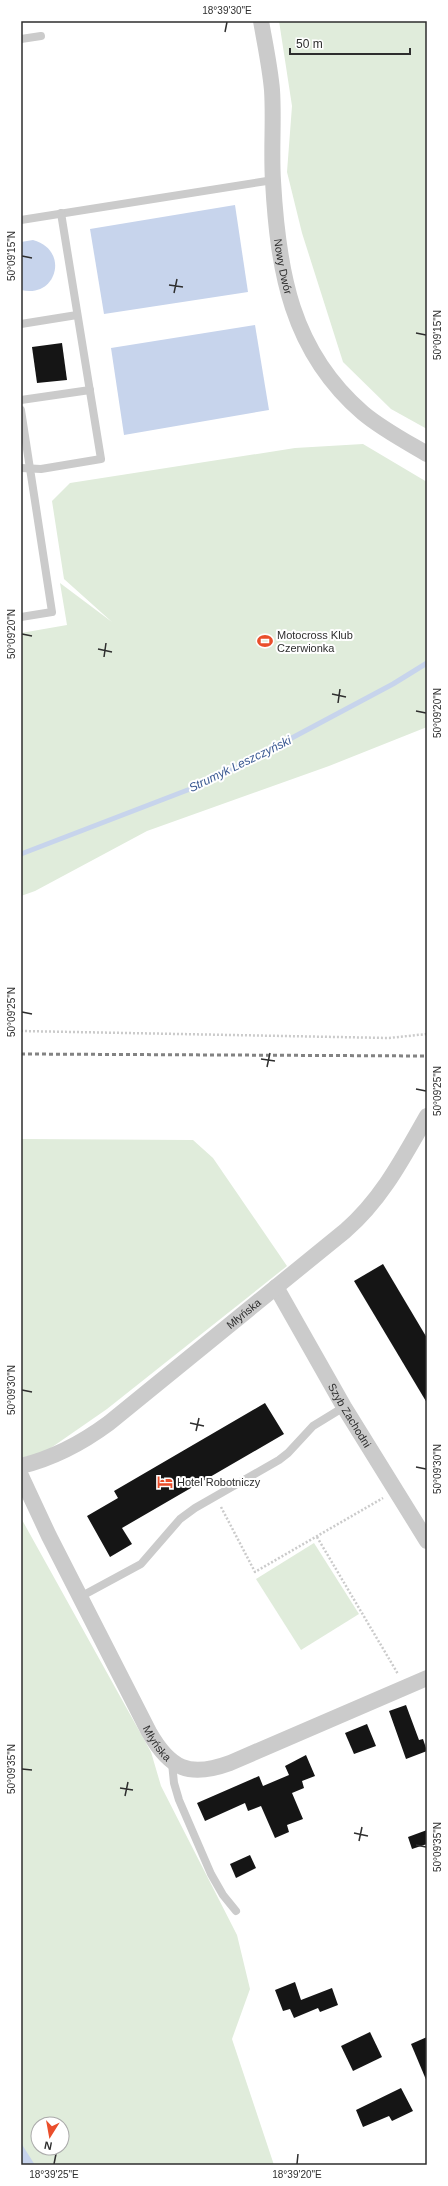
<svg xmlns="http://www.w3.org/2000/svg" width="448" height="2186" viewBox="0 0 448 2186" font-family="Helvetica,sans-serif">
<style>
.green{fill:#e0ecdb;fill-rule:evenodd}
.water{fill:#c7d4ec}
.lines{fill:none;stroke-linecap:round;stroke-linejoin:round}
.stream{stroke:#c7d4ec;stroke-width:5}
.building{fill:#151515}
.path{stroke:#cbcbcb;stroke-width:2.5;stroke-dasharray:2 2;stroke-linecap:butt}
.lane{stroke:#cbcbcb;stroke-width:8}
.street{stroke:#cbcbcb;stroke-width:16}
.rail{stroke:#838383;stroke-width:3;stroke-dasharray:4 3;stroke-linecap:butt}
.ticks{fill:none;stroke:#2e2e2e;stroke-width:1.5}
.labels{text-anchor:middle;stroke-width:4;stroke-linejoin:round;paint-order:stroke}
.street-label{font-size:11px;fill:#2e2e2e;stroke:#fff}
.poi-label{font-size:11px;fill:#2e2e2e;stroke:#fff;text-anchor:start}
.water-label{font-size:12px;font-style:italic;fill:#3a5992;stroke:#fff}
.neatline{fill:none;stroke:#2e2e2e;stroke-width:1.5}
.ticks-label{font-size:10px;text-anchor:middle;fill:#2e2e2e}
</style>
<rect width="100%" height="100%" fill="#fff"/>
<!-- green -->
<g class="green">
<path d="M279,21H427V429L391,409L343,362L302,233L287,172L292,106Z"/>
<path d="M363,444L427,482V727L329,766L147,831L35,891L21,896V633L67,625L60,583L112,622L64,579L52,501L70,483L295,448Z"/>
<path d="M21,1139L193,1140L213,1158L287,1266L107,1409L45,1452L21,1458Z"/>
<path d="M21,1518L151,1752L161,1786L237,1935L250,1989L232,2039L274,2165H21ZM38,2124H62V2148H38Z"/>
<path d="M314,1543L359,1614L301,1650L256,1579Z"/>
</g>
<!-- water -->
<g class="water">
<path d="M235,205L248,292L104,314L90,229Z"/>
<path d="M33,240C70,250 57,299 21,290V242Z"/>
<path d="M255,325L269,410L124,435L111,348Z"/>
<path d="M21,2143L35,2165H21Z"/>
</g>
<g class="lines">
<!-- stream -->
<path class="stream" d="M21,854L211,781L393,684L427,663"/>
</g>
<!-- building -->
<g class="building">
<path d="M62,343L67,380L37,383L32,347Z"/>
<path d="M383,1264L427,1338V1403L354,1281Z"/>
<path d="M265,1403L284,1434L122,1528L132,1544L110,1557L87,1516L118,1498L114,1491Z"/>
<path d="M406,1705L419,1740L423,1739L427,1751L406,1759L389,1711Z"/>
<path d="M367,1724L376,1746L354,1754L345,1733Z"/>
<path d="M306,1755L315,1776L302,1781L304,1788L292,1793L303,1819L287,1825L289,1832L275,1838L261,1806L248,1811L245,1803L205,1821L197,1803L259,1776L263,1786L289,1775L285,1766Z"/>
<path d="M427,1830V1844L412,1849L408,1837Z"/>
<path d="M250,1855L256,1868L236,1878L230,1864Z"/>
<path d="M295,1982L301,2000L332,1988L338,2005L320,2012L318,2008L294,2018L290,2009L283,2011L275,1990Z"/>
<path d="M370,2032L382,2057L353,2071L341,2046Z"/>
<path d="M427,2037V2082L411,2044Z"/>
<path d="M401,2088L413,2111L392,2121L389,2116L363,2127L356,2110Z"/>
</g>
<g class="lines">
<!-- path -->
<g class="path">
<path d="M21,1031L389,1038L427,1034"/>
<path d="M221,1507L255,1572L383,1498"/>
<path d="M317,1537L398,1674"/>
</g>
<!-- lane -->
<g class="lane">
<path d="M21,39L41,36"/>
<path d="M21,220L273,180"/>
<path d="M21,324L77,315"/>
<path d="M21,400L90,390"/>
<path d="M21,410L52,612L21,617"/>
<path d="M21,468L41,469L101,459L61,213"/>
<path d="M80,1597L141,1564L180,1519L195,1508L279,1460L288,1453L313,1426L344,1407"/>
<path d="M172,1763L174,1783L179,1800L211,1874L223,1895L236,1911"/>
</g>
<!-- street -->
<g class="street">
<path id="s1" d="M261,21C265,44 270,67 272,90C274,120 271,150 273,181C278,271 291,351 363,413C382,429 405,441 427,454"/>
<path id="s2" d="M276,1287L344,1407L427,1541"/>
<path id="s3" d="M21,1466C54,1458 82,1443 109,1423L345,1231C382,1199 403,1158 427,1116"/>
<path id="s4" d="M21,1476L49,1536L149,1732C170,1769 189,1778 230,1763L427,1678"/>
</g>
<!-- rail -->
<path class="rail" d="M21,1054L427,1056"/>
</g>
<!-- ticks -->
<path class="ticks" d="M225,32L227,22M22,256L32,258M169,285L183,287M174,293L177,279M416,333L426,335M22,634L32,636M98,649L112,652M104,657L106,643M332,694L346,697M338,703L340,689M416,711L426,713M22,1012L32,1014M261,1059L275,1061M267,1067L270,1053M416,1089L426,1091M22,1390L32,1392M190,1423L204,1426M196,1431L199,1418M416,1467L426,1469M22,1769L32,1770M120,1788L133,1790M125,1796L128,1782M354,1833L368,1836M359,1841L362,1827M416,1845L426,1847M54,2164L56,2154M297,2164L298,2154"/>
<!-- icons -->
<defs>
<symbol id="stadium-bare" viewBox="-9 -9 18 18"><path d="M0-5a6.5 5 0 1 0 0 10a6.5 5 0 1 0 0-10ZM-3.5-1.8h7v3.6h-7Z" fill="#ea4e2b" stroke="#fff" stroke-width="2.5" paint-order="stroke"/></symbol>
<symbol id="hotel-bare" viewBox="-9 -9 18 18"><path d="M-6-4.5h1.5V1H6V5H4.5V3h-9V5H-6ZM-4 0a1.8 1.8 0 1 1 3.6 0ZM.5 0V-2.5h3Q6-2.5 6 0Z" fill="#ea4e2b" stroke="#fff" stroke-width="2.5" paint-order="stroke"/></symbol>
</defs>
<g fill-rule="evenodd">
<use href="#stadium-bare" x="254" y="630" width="22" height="22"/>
<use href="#hotel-bare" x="154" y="1471" width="22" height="22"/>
</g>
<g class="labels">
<!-- street labels -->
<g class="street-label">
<text dy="4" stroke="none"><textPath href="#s1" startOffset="247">Nowy Dwór</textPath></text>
<text dy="4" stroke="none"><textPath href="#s3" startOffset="272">Młyńska</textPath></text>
<text dy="4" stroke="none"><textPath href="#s2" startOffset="148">Szyb Zachodni</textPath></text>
<text dy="4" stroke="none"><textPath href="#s4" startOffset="300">Młyńska</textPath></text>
</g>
<!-- poi labels -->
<g class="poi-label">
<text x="277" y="639">Motocross Klub<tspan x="277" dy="13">Czerwionka</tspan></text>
<text x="177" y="1486">Hotel Robotniczy</text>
</g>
<!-- water labels -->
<g class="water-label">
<text transform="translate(240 764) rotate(-26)" y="4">Strumyk Leszczyński</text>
</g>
</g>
<!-- border -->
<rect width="448" height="2186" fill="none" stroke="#ffffff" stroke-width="44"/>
<!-- north arrow -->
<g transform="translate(50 2136) rotate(191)"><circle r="19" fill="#ffffff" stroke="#ababab"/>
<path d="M0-3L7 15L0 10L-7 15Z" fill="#ea4e2b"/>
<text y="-6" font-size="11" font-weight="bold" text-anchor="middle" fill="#2e2e2e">N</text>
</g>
<!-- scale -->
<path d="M290 48v6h120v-6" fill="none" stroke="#2e2e2e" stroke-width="2"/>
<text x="296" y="48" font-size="12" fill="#2e2e2e" stroke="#ffffff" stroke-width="3" paint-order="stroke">50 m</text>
<rect x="22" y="22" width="404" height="2142" class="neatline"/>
<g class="ticks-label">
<text x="227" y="14">18°39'30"E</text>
<text transform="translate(11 256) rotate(-90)" y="4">50°09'15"N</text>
<text transform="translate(437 335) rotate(-90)" y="4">50°09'15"N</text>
<text transform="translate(11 634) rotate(-90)" y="4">50°09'20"N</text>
<text transform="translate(437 713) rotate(-90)" y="4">50°09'20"N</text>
<text transform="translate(11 1012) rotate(-90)" y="4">50°09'25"N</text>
<text transform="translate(437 1091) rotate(-90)" y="4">50°09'25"N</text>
<text transform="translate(11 1390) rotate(-90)" y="4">50°09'30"N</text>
<text transform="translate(437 1469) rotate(-90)" y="4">50°09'30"N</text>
<text transform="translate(11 1769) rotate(-90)" y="4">50°09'35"N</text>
<text transform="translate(437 1847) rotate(-90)" y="4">50°09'35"N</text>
<text x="54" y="2178">18°39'25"E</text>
<text x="297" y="2178">18°39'20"E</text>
</g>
</svg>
